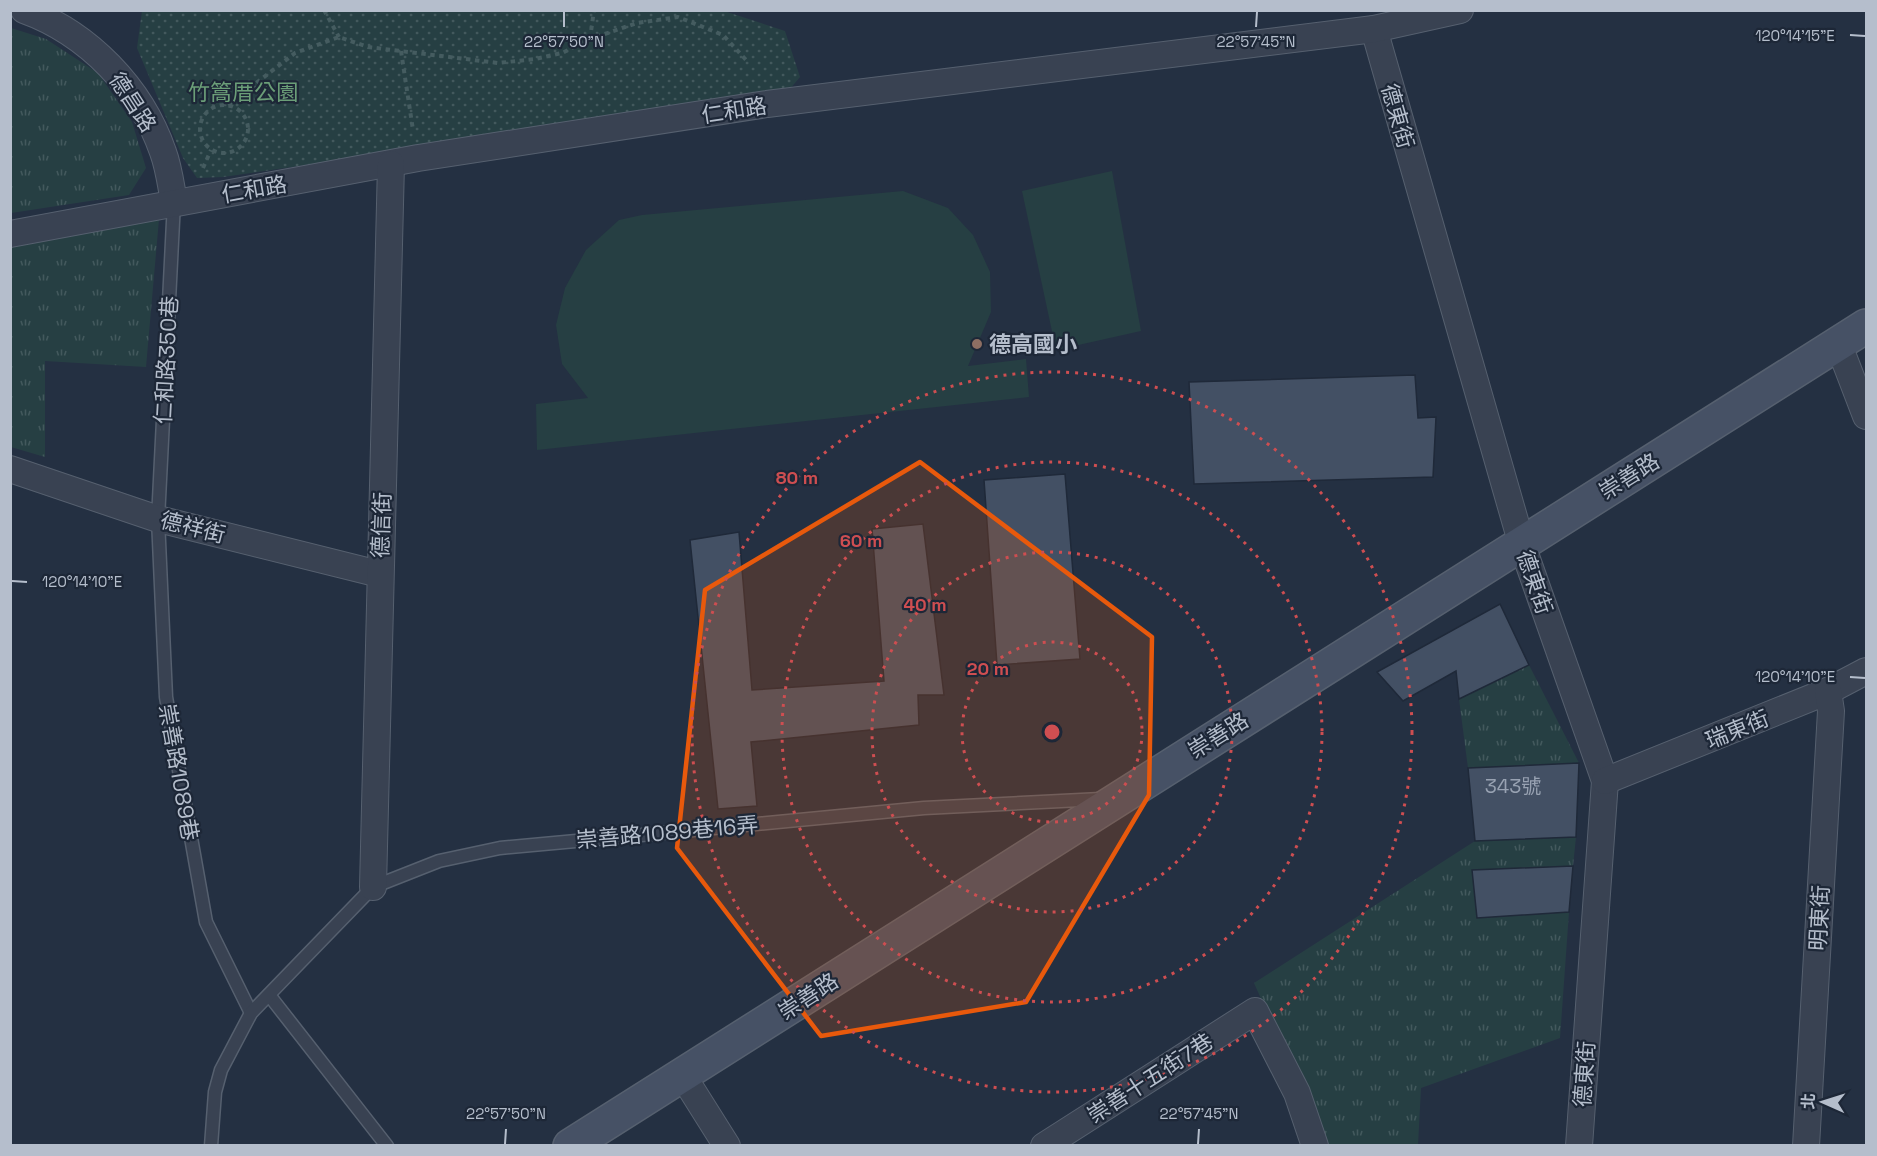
<svg xmlns="http://www.w3.org/2000/svg" width="1877" height="1156" viewBox="0 0 1877 1156" font-family="'Space Grotesk','Noto Sans TC',sans-serif">
<style>
.grass{fill:url(#grass-tufts)}
.park{fill:url(#park-dots)}
.garden{fill:#263f43}
.building{fill:#435064;stroke:#1f2939;stroke-width:1.5}
.lines{fill:none;stroke-linecap:round;stroke-linejoin:round}
.lane-casing{stroke:#56606f;stroke-width:15}
.street-casing{stroke:#56606f;stroke-width:28}
.secondary-casing{stroke:#56606f;stroke-width:36}
.path{stroke:#455c60;stroke-width:4;stroke-dasharray:4.5 4.5;stroke-linecap:butt}
.lane{stroke:#394252;stroke-width:12}
.street{stroke:#394252;stroke-width:26}
.secondary{stroke:#465165;stroke-width:33}
.marked{fill:#e8590c;fill-opacity:0.2;stroke:#e8590c;stroke-width:4.5;stroke-linejoin:round}
.ticks{fill:none;stroke:#b5becc;stroke-width:2}
.ring{fill:none;stroke:#ce4e51;stroke-width:3;stroke-dasharray:3 6}
.education-dot{fill:#8d6e63;stroke:#1d2737;stroke-width:2}
.labels{text-anchor:middle;stroke-width:4.5;stroke-linejoin:round;paint-order:stroke}
.number-label{font-size:20px;fill:#98a2b2}
.park-label{font-size:22px;fill:#6b9e78;stroke:#1d2737}
.street-label{font-size:22px;fill:#b5becc;stroke:#1d2737}
.poi-label{font-size:22px;font-weight:bold;fill:#b5becc;stroke:#1d2737;text-anchor:start}
.ticks-label{font-size:15px;text-anchor:middle;fill:#b5becc;stroke:#1d2737;stroke-width:4.5;stroke-linejoin:round;paint-order:stroke}
.centre{fill:#ce4e51;stroke:#1d2737;stroke-width:3}
.ring-label{font-size:18px;text-anchor:middle;font-weight:bold;fill:#ce4e51;stroke:#1d2737;stroke-width:4.5;stroke-linejoin:round;paint-order:stroke}
</style>
<defs>
<pattern id="grass-tufts" width="24" height="20" patternUnits="userSpaceOnUse" patternTransform="scale(1.5)"><rect width="24" height="20" fill="#263f43"/><path d="M3 7l-1-3M5 7V3M7 7l1-3M15 17l-1-3M17 17v-4M19 17l1-3" fill="none" stroke="#43595d"/></pattern>
<pattern id="park-dots" width="8" height="8" patternUnits="userSpaceOnUse" patternTransform="scale(1.5)"><rect width="8" height="8" fill="#263f43"/><path d="M2 2h.1M6 6h.1" fill="none" stroke="#43595d" stroke-width="1.8" stroke-linecap="round"/></pattern>
</defs>
<rect width="100%" height="100%" fill="#243042"/>
<!-- grass -->
<g class="grass">
<path d="M11,28L46,39L98,73L132,122L146,168L129,195L11,213Z"/>
<path d="M159,219L146,367L45,361V457L11,447V247Z"/>
<path d="M1529,665L1579,763L1468,768L1459,699Z"/>
<path d="M1576,837L1573,866L1472,871L1477,918L1569,912L1560,1038L1421,1088L1418,1145H1322L1319,1128L1254,983L1475,841Z"/>
</g>
<!-- park -->
<path class="park" d="M721,10L785,31L800,77L784,96L223,177L197,178L183,158L137,48L142,11Z"/>
<!-- garden -->
<g class="garden">
<path d="M1112,171L1141,331L1056,350L1022,191Z"/>
<path d="M903,191L948,208L973,235L990,272L991,312L968,366L1026,359L1029,397L537,450L536,404L588,398L562,364L556,325L565,288L586,250L619,220L642,215Z"/>
</g>
<!-- building -->
<g class="building">
<path d="M1415,375L1418,418L1436,417L1433,477L1194,484L1189,382Z"/>
<path d="M1065,474L1080,659L997,665L984,480Z"/>
<path d="M923,524L944,695H918L919,725L751,742L757,806L718,809L690,540L739,532L752,690L884,681L872,529Z"/>
<path d="M1500,604L1529,665L1459,699L1456,671L1403,701L1377,672Z"/>
<path d="M1579,763L1576,837L1475,841L1468,768Z"/>
<path d="M1573,866L1569,912L1477,918L1472,870Z"/>
</g>
<g class="lines">
<defs>
<g id="lane">
<path d="M174,202L158,519L166,697L206,922L251,1013"/>
<path d="M269,995L387,1146"/>
<path d="M211,1146L215,1092L221,1070L251,1013L373,887L439,861L500,848L641,835L924,808L1101,799"/>
</g>
<g id="street">
<path d="M24,10C88,33 141,88 163,152C169,168 171,186 174,202"/>
<path d="M1374,29L1522,545L1605,781L1579,1146"/>
<path d="M10,234L418,158L767,104L1374,29L1460,10"/>
<path d="M1838,343L1866,416"/>
<path d="M10,469L158,519L379,574"/>
<path d="M1605,781L1828,691L1866,671"/>
<path d="M373,887L391,164"/>
<path d="M683,1076L727,1146"/>
<path d="M1044,1146L1255,1011L1297,1093L1315,1146"/>
<path d="M1806,1146L1831,711L1828,691"/>
</g>
<path id="secondary" d="M570,1146L1866,326"/>
</defs>
<!-- lane casing -->
<use href="#lane" class="lane-casing"/>
<!-- street casing -->
<use href="#street" class="street-casing"/>
<!-- secondary casing -->
<use href="#secondary" class="secondary-casing"/>
<!-- path -->
<g class="path">
<path d="M324,10L339,37"/>
<path d="M590,39L594,10"/>
<path d="M401,51L413,130"/>
<circle cx="224" cy="129" r="24"/>
<path d="M228,105L295,53L339,37L368,47L498,63L535,59L562,53L590,39L637,23L678,17L723,35L748,62"/>
<path d="M203,168L211,150"/>
</g>
<!-- lane -->
<use href="#lane" class="lane"/>
<!-- street -->
<use href="#street" class="street"/>
<!-- secondary -->
<use href="#secondary" class="secondary"/>
</g>
<!-- marked area -->
<path class="marked" d="M920,462L1152,637L1149,795L1026,1002L821,1036L677,848L705,590Z"/>
<!-- ticks -->
<path class="ticks" d="M564,27V12M1256,27L1257,12M1850,35L1865,36M12,581L27,582M1850,677L1865,678M505,1144L506,1129M1198,1144L1199,1129"/>
<!-- distance rings -->
<g class="ring">
<circle cx="1052" cy="732" r="90"/>
<circle cx="1052" cy="732" r="180"/>
<circle cx="1052" cy="732" r="270"/>
<circle cx="1052" cy="732" r="360"/>
</g>
<!-- markers -->
<circle class="education-dot" cx="977" cy="344" r="6"/>
<g class="labels">
<!-- number labels -->
<g class="number-label">
<text x="1513" y="793">343號</text>
</g>
<!-- park labels -->
<g class="park-label">
<text x="243" y="100">竹篙厝公園</text>
</g>
<!-- street labels -->
<g class="street-label">
<text transform="translate(133 102) rotate(57)" y="8">德昌路</text>
<text transform="translate(734 110) rotate(-9)" y="8">仁和路</text>
<text transform="translate(1398 116) rotate(74)" y="8">德東街</text>
<text transform="translate(254 189) rotate(-10)" y="8">仁和路</text>
<text transform="translate(166 360) rotate(-87)" y="8">仁和路350巷</text>
<text transform="translate(1629 476) rotate(-32)" y="8">崇善路</text>
<text transform="translate(381 525) rotate(-88)" y="8">德信街</text>
<text transform="translate(193 527) rotate(14)" y="8">德祥街</text>
<text transform="translate(1535 582) rotate(71)" y="8">德東街</text>
<text transform="translate(1737 729) rotate(-22)" y="8">瑞東街</text>
<text transform="translate(1218 735) rotate(-32)" y="8">崇善路</text>
<text transform="translate(179 772) rotate(80)" y="8">崇善路1089巷</text>
<text transform="translate(667 832) rotate(-5)" y="8">崇善路1089巷16弄</text>
<text transform="translate(1819 918) rotate(-87)" y="8">明東街</text>
<text transform="translate(808 996) rotate(-33)" y="8">崇善路</text>
<text transform="translate(1584 1074) rotate(-86)" y="8">德東街</text>
<text transform="translate(1150 1078) rotate(-33)" y="8">崇善十五街7巷</text>
</g>
<!-- poi labels -->
<g class="poi-label">
<text x="989" y="352">德高國小</text>
</g>
</g>
<g class="ticks-label">
<text x="1795" y="41">120°14'15"E</text>
<text x="564" y="47">22°57'50"N</text>
<text x="1256" y="47">22°57'45"N</text>
<text x="82" y="587">120°14'10"E</text>
<text x="1795" y="682">120°14'10"E</text>
<text x="506" y="1119">22°57'50"N</text>
<text x="1199" y="1119">22°57'45"N</text>
</g>
<circle cx="1052" cy="732" r="9" class="centre"/>
<g class="ring-label">
<text x="797" y="484">80 m</text>
<text x="861" y="547">60 m</text>
<text x="925" y="611">40 m</text>
<text x="988" y="675">20 m</text>
</g>
<!-- border -->
<rect width="1877" height="1156" fill="none" stroke="#b5becc" stroke-width="24"/>
<!-- north arrow -->
<g transform="translate(1823 1102) rotate(273)" stroke="#1d2737" stroke-width="4.5" paint-order="stroke">
<path d="M0-4.5L10 22L0 15L-10 22Z" fill="#b5becc"/>
<text y="-9" font-size="16" font-weight="bold" text-anchor="middle" fill="#b5becc">北</text>
</g>
</svg>
